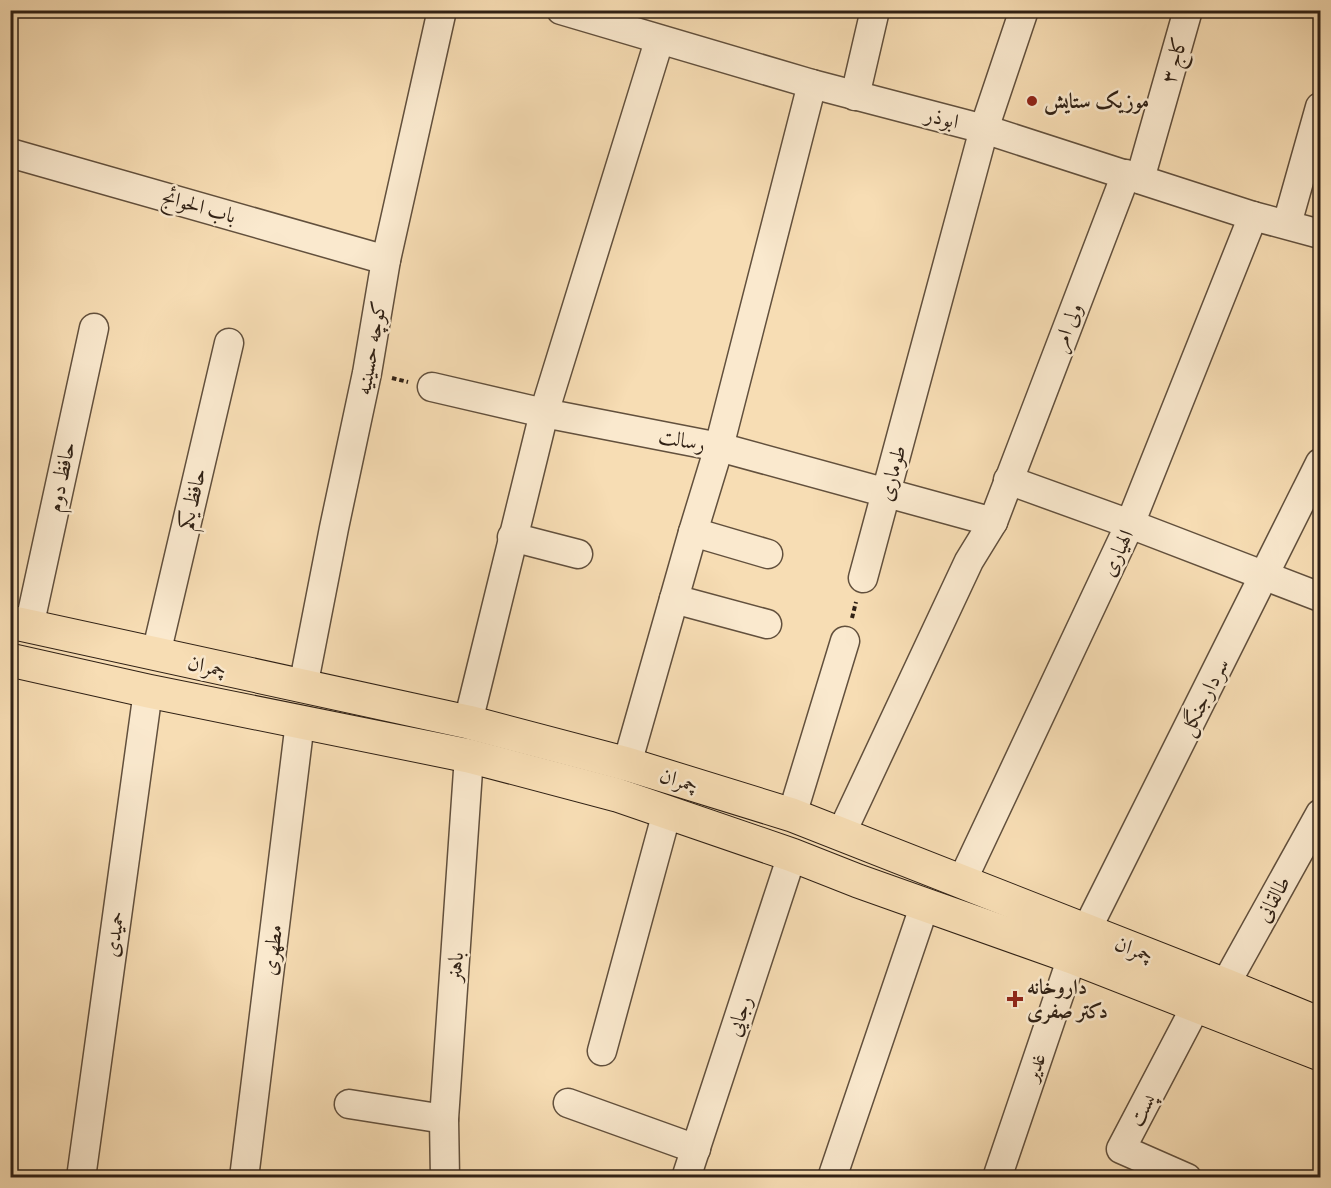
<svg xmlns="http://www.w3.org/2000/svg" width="1331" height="1188" viewBox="0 0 1331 1188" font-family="'IM FELL Double Pica',Amiri,serif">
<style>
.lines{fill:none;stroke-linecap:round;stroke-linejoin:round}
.minor-casing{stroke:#62503d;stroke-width:31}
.major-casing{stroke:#302115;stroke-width:35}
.path{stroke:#302115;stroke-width:4;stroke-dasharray:4.5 3;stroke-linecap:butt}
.minor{stroke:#fae9ce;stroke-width:28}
.major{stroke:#f7ddb4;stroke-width:33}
.poi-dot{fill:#8f2418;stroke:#fae9ce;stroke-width:2}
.labels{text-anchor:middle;stroke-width:5;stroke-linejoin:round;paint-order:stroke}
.street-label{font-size:21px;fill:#302115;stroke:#fae9ce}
.poi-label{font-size:21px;font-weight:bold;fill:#302115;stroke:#fae9ce;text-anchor:start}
</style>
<rect width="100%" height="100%" fill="#f7ddb4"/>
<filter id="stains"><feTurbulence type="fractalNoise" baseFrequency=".00333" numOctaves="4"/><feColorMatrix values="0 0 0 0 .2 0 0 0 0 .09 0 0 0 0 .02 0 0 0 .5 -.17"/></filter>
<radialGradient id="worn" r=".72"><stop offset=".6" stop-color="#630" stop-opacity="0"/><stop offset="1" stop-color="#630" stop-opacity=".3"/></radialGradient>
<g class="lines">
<defs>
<g id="minor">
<path d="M561,10L812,84L984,129L1253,216L1320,234"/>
<path d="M855,96L875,10"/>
<path d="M10,153L386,260"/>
<path d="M1140,179L1188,10"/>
<path d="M1287,224L1320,107"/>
<path d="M432,387L544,413L719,447L993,522"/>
<path d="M1008,480L1130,524L1320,597"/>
<path d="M693,532L768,554"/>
<path d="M512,537L578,554"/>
<path d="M863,578L984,129L1024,10"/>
<path d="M674,599L767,624"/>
<path d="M29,627L94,328"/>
<path d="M156,654L229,343"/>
<path d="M303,687L334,528L367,373L386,260L442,10"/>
<path d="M468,722L544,413L659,41"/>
<path d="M627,764L693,532L719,447L812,84"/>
<path d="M792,815L845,641"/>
<path d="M841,834L969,561L993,522L1126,174"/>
<path d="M962,881L1130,524L1253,216"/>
<path d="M1086,931L1320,463"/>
<path d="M1225,985L1320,814"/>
<path d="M602,1051L667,812"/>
<path d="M568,1103L696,1149"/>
<path d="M349,1104L444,1119"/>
<path d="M81,1178L148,691"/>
<path d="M244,1178L300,722"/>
<path d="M445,1178L444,1119L469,756"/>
<path d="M686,1178L792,855"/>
<path d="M832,1178L925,904"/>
<path d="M997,1178L1072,957"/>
<path d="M1187,1178L1121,1149L1196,1006"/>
</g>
<g id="major">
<path d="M10,622L468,722L627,764L792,815L1225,985L1320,1024"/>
<path d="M10,660L148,691L469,756L617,795L792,855L858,881L1072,957L1320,1054"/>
</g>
</defs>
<!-- minor casing -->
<use href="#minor" class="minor-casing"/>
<!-- major casing -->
<use href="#major" class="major-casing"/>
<!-- path -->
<g class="path">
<path d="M392,378L408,382"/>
<path d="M852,618L856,602"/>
</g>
<!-- minor -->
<use href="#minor" class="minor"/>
<!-- major -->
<use href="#major" class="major"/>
</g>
<!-- markers -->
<g class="poi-dot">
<circle cx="1032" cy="101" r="6"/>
<path d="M1012 990h6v6h6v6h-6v6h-6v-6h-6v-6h6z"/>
</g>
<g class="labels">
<!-- street labels -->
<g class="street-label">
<text transform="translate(1174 60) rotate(-74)" y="7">کاج ۳</text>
<text transform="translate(942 118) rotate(14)" y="7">ابوذر</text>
<text transform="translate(199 206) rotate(16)" y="7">باب الحوائج</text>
<text transform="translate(1067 327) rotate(-69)" y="7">ولی امر</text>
<text transform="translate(371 348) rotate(-80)" y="7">کوچه حسینیه</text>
<text transform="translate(682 440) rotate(11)" y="7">رسالت</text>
<text transform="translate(892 473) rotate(-75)" y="7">طوماری</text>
<text transform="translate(61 477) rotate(-78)" y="7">حافظ دوم</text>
<text transform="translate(192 499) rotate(-77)" y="7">حافظ یکم</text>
<text transform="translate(1117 553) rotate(-65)" y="7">الهیاری</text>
<text transform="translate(207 666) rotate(13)" y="7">چمران</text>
<text transform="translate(1204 697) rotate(-63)" y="7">سردارجنگل</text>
<text transform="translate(679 780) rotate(17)" y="7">چمران</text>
<text transform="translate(1273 899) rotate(-61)" y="7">طالقانی</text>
<text transform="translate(114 934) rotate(-82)" y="7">حمیدی</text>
<text transform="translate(1134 949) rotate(21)" y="7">چمران</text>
<text transform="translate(272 950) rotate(-83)" y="7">مطهری</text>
<text transform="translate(455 967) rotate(-86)" y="7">باهنر</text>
<text transform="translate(739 1016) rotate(-72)" y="7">رجایی</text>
<text transform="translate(1035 1067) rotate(-71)" y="7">غدیر</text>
<text transform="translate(1142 1110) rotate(-62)" y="7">پست</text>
</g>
<!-- poi labels -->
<g class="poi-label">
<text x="1044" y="108">موزیک ستایش</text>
<text x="1027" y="994">داروخانه<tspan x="1027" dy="24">دکتر صفری</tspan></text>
</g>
</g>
<!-- margin -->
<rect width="1331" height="1188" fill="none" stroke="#f7ddb4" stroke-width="36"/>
<rect x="12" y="12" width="1307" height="1164" fill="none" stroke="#302115" stroke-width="3"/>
<rect x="18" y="18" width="1295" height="1152" fill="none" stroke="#302115" stroke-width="1.5"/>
<rect width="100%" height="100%" filter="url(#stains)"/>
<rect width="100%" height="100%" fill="url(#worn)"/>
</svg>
